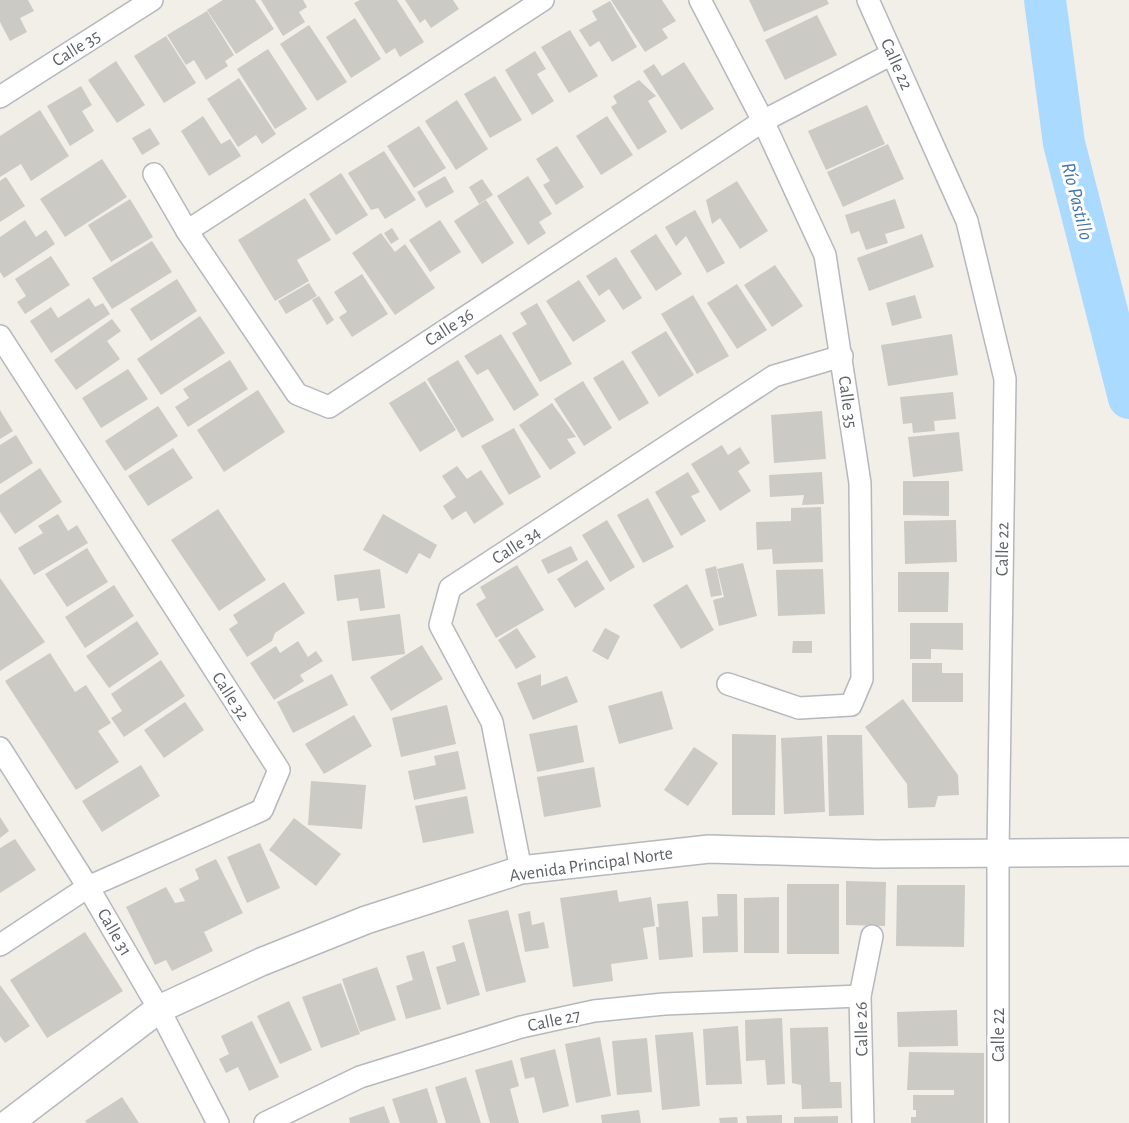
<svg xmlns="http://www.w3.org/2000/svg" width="1129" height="1123" viewBox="0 0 1129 1123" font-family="'Alegreya Sans',sans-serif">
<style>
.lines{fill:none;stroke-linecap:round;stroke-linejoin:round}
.river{stroke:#aadaff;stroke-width:42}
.building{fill:#cccac5}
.minor-casing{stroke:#b5b8bc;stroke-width:24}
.tertiary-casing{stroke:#b5b8bc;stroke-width:30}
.minor{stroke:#fff;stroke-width:21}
.tertiary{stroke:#fff;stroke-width:27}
.labels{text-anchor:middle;stroke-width:6;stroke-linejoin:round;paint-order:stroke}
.street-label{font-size:18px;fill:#5f6368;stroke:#fff}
.water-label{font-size:20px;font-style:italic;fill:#4174aa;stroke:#fff}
</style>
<rect width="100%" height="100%" fill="#f1efe8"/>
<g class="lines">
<!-- river -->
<path class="river" d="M1045,0L1064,143L1129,398"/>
</g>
<!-- building -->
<g class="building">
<path d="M0,0H28L34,11L20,18L27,32L10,41L0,22Z"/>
<path d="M223,0H255L274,29L236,54L207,10Z"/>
<path d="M261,0H303L307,7L299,12L305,22L283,36Z"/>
<path d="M360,0H397L424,42L400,57L395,48L386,54L354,3Z"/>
<path d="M405,0H453L459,9L431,28L425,19L420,23Z"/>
<path d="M611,0H662L676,21L662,29L668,38L645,52Z"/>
<path d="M749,0H827L829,4L764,32Z"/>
<path d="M610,1L637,47L612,62L599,41L590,47L579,30L597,20L592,11Z"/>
<path d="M207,11L234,55L225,61L228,66L206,80L194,60L186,65L167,35Z"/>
<path d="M817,15L837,55L785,80L765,40Z"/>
<path d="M355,18L381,59L351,78L326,37Z"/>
<path d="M309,25L347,82L317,101L280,44Z"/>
<path d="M570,30L598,76L569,93L541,47Z"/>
<path d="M166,36L196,83L164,103L134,56Z"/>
<path d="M268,49L307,109L275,129L237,69Z"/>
<path d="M535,51L546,69L537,74L554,101L532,115L505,70Z"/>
<path d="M116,61L145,105L117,123L88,80Z"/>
<path d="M684,62L714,109L681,130L643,71L654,64L662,76Z"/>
<path d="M495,76L522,120L490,138L464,94Z"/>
<path d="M239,78L276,134L262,144L256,135L238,147L207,99Z"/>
<path d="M639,80L656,96L648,101L667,132L638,150L611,107L617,103L613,96Z"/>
<path d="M81,86L92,105L82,111L94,131L70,146L47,106Z"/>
<path d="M457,100L488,149L456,170L425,121Z"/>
<path d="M867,105L885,144L826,170L808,131Z"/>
<path d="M40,110L69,156L31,181L21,164L0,177V136Z"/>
<path d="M203,116L221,144L230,139L241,156L209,176L181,131Z"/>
<path d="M607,116L633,155L601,175L576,136Z"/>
<path d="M419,126L446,168L414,188L387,146Z"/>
<path d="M150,128L160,144L142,155L132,138Z"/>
<path d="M888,144L904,179L843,207L827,172Z"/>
<path d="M557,146L584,187L556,205L543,185L550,181L536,159Z"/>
<path d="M384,151L416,200L385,219L378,208L371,210L348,173Z"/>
<path d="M102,159L127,197L65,237L40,199Z"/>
<path d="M341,173L368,215L336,235L309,194Z"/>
<path d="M445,176L454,192L426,208L417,192Z"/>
<path d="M528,176L552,214L539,222L546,233L528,245L497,196Z"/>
<path d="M6,177L25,206L0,222V181Z"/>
<path d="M482,179L493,195L479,204L469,187Z"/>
<path d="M737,181L768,231L740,249L720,218L712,224L706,200Z"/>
<path d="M305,198L331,240L297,260L309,281L275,301L238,240Z"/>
<path d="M130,199L153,237L111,262L88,225Z"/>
<path d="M895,199L905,228L885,234L888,243L866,250L859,231L851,234L845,215Z"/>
<path d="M486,200L514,243L482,264L454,221Z"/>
<path d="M695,210L725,263L707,273L686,236L676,246L665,227Z"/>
<path d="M25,220L36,237L46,230L55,244L4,278L0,272V237Z"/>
<path d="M440,220L461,252L430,272L409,240Z"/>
<path d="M392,228L399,239L391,244L384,233Z"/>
<path d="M381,233L395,252L405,244L435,288L395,315L352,253Z"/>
<path d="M656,234L682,274L656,291L630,251Z"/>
<path d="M922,234L934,267L869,291L857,258Z"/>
<path d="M152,241L172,272L112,309L92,278Z"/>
<path d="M51,256L70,285L25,314L17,302L26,296L15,279Z"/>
<path d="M616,257L642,298L623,310L609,289L599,296L586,276Z"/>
<path d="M775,265L803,306L772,327L744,285Z"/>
<path d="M362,274L388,314L352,337L339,317L347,312L334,292Z"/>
<path d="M177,279L197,311L151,341L130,309Z"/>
<path d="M579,280L606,321L573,342L546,301Z"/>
<path d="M309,283L317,296L286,314L278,301Z"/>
<path d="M737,284L767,330L737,349L707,303Z"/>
<path d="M693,295L729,356L697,374L661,314Z"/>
<path d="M915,295L922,318L892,326L886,303Z"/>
<path d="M319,296L334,320L327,325L312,300Z"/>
<path d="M89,298L95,307L103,303L110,314L51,353L30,321L51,307L58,318Z"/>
<path d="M537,303L572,364L540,382L512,333L527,324L520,313Z"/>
<path d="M200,316L225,353L161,395L137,359Z"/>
<path d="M112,319L121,331L107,341L120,359L76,390L54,360Z"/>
<path d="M666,331L694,375L659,397L631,352Z"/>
<path d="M501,334L539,395L514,411L488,369L477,375L464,356Z"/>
<path d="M952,334L958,375L888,386L881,345Z"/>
<path d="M230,360L248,389L188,427L175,407L189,398L183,389Z"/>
<path d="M458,360L494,420L462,438L427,379Z"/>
<path d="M623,360L649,403L619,421L593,378Z"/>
<path d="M128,369L148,399L101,428L82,398Z"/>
<path d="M425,381L456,430L420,452L389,403Z"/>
<path d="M583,381L612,428L584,446L554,399Z"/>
<path d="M258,390L285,432L224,472L197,430Z"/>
<path d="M953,392L956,419L934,421L935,431L913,433L912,423L903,424L900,397Z"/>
<path d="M552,403L576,437L567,439L576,453L550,470L519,425Z"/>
<path d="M158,406L178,436L125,471L105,441Z"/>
<path d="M0,410L13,431L0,439Z"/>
<path d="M822,411L826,459L774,463L771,415Z"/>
<path d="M514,428L541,477L509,495L481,446Z"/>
<path d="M959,432L963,471L913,477L908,437Z"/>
<path d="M16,435L33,463L0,484V445Z"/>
<path d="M722,445L728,455L740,447L750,463L738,471L751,491L720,511L691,464Z"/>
<path d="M173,448L193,478L148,506L128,476Z"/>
<path d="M457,466L467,479L481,470L504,504L474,524L466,511L452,520L443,506L456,497L442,476Z"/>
<path d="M40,468L62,502L15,534L0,512V495Z"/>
<path d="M688,472L700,492L691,496L706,521L681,536L655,492Z"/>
<path d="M822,472L824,504L802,505L804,495L770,497L769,475Z"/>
<path d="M903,481H949V516L903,515Z"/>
<path d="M648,498L674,547L643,563L617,515Z"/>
<path d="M821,507L823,562L773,564L772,549L757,550L756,522L791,521V508Z"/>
<path d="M218,509L266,580L219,611L171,540Z"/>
<path d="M58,514L68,531L77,525L88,543L34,575L18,548L43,533L38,526Z"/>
<path d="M383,514L437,545L430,559L419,553L407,574L363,550Z"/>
<path d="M607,520L635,567L610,582L582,535Z"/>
<path d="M956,520L957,562L905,564L904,521Z"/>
<path d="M571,546L578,560L548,574L541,560Z"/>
<path d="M87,548L108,582L67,607L45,574Z"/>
<path d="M587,560L605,589L575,608L557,579Z"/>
<path d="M743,563L757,616L719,626L713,600L724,597L717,569Z"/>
<path d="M517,565L544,610L496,638L476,604L486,598L480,587Z"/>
<path d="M716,566L722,595L711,597L705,569Z"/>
<path d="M380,569L385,608L360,611L358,598L337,601L334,575Z"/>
<path d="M823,569L825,614L778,616L776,570Z"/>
<path d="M898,572H949L948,612H898Z"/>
<path d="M0,578L45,642L0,671Z"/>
<path d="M284,582L305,613L275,633L272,641L247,657L229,629L238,623L233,615Z"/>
<path d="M687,584L714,630L681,649L653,605Z"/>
<path d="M114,585L134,616L85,648L65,617Z"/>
<path d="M400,614L405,654L352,661L347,621Z"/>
<path d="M137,621L159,654L109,688L86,656Z"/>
<path d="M910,623H963V650L931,649V659H910Z"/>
<path d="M517,628L536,657L516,669L498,640Z"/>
<path d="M605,628L620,636L608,660L592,651Z"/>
<path d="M298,641L308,657L316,651L323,661L300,675L304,681L274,700L250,663L276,646L280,653Z"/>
<path d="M793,641H812V653H792Z"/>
<path d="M422,645L443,679L391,711L370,677Z"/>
<path d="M50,653L75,692L86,685L111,723L98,731L119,762L76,790L5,681Z"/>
<path d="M161,660L185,696L124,737L111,718L122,711L111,694Z"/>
<path d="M912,663H942V673H963V702H912Z"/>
<path d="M332,674L348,705L293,733L277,702Z"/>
<path d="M541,674V686L567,676L578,702L533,720L517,683Z"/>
<path d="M662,691L673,729L619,744L608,706Z"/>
<path d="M903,699L958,775L959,795L938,796L935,807L908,808L907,784L865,727Z"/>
<path d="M185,702L204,730L164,758L144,730Z"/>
<path d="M447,705L456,744L401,757L392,718Z"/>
<path d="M354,715L372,746L324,774L305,744Z"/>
<path d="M577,725L584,762L537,772L529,734Z"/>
<path d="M732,734L776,735L775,815H732Z"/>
<path d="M827,735H862L864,815L829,816Z"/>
<path d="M822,736L825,812L784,814L781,738Z"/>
<path d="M694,747L718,763L688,806L664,790Z"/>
<path d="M458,751L466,789L414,800L408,771L436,765L434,756Z"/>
<path d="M141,765L160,796L102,832L82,801Z"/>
<path d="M594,767L601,807L544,817L537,777Z"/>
<path d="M311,781L366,785L362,829L308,825Z"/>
<path d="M467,796L474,833L423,843L415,806Z"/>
<path d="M0,817L9,831L0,838Z"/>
<path d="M294,818L341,854L316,886L269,850Z"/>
<path d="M15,839L36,870L0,893V848Z"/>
<path d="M260,843L280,888L247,903L227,857Z"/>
<path d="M216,859L243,913L204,932L213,951L172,971L166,960L155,965L126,907L166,887L175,903L185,901L179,889L199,879L195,869Z"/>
<path d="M846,881L886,882L885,926L846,925Z"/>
<rect x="787" y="884" width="52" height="70"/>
<path d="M897,885H965L964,947L896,946Z"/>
<path d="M617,890L619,902L651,897L655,926L643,928L648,959L611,964L613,981L573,987L560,898Z"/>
<path d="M717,894H737L738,952L703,953L702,917L718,916Z"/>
<path d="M779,897V953H744V898Z"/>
<path d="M688,901L693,957L659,960L656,927H659L657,904Z"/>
<path d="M508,910L526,982L486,992L468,920Z"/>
<path d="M530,911L532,925L544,922L549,948L525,952L518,914Z"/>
<path d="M85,932L123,991L47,1038L10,980Z"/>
<path d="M464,942L480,995L447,1005L436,967L456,961L452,946Z"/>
<path d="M424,951L441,1009L406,1019L396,986L413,980L406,956Z"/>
<path d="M377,967L396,1020L360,1032L342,979Z"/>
<path d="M341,983L360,1034L321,1048L302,997Z"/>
<path d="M0,985L30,1026L5,1043L0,1036Z"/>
<path d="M289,1001L312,1050L280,1064L257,1016Z"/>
<path d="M957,1010L958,1046L898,1047L897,1012Z"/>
<path d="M782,1018L785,1084L767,1085L765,1060L746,1061L745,1020Z"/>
<path d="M252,1021L279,1077L249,1091L238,1067L226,1073L219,1059L229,1054L221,1036Z"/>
<path d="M738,1026L742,1084L706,1085L703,1029Z"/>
<path d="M828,1027L830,1082H841L842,1108L802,1109L801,1085L792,1083L790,1028Z"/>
<path d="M693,1032L700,1106L662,1110L655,1035Z"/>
<path d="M600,1037L611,1096L576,1103L565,1044Z"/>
<path d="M647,1038L652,1092L617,1095L612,1041Z"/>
<path d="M555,1049L569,1106L543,1113L534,1077L525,1079L520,1058Z"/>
<path d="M909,1052L984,1053V1123H911V1117H916V1110H913V1095H954V1090H907Z"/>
<path d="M512,1060L519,1086L510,1089L519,1123H490L475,1070Z"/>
<path d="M466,1077L481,1123H446L435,1087Z"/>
<path d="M427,1088L438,1123H400L392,1099Z"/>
<path d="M122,1097L139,1123H87L85,1121Z"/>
<path d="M384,1106L390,1123H350L349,1118Z"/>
<path d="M639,1110L641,1123H602L601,1115Z"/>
<path d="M782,1115V1123H747L746,1116Z"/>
<path d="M838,1116V1123H794V1117Z"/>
<path d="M737,1117L738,1123H720L719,1118Z"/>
</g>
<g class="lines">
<defs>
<g id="minor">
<path d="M700,0L763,121L825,255L860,483L862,679L851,705L799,708L728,684"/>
<path d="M868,0L967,221L1005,379L998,852V1123"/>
<path d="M0,97L152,0"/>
<path d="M154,174L187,231L297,394L329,407L763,121L892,54"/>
<path d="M187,231L543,0"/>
<path d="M0,336L279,770L262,810L88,887L0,945"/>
<path d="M0,748L88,887L159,1009L218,1123"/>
<path d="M521,870L492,722L440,625L450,588L774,376L842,356"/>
<path d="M265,1123L360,1077L521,1027L594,1011L664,1004L860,996"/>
<path d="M863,1123L860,996L872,936"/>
</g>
<path id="tertiary" d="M9,1123L159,1009L261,962L366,920L521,870L709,849L876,854L1129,852"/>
</defs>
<!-- minor casing -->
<use href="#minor" class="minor-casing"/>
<!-- tertiary casing -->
<use href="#tertiary" class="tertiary-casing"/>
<!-- minor -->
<use href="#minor" class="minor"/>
<!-- tertiary -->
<use href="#tertiary" class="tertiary"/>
</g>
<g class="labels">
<!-- street labels -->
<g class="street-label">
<text transform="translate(76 48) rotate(-32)" y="6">Calle 35</text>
<text transform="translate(897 64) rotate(66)" y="6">Calle 22</text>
<text transform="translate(449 327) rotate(-33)" y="6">Calle 36</text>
<text transform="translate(848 402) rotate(82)" y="6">Calle 35</text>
<text transform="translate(516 545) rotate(-33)" y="6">Calle 34</text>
<text transform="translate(1002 549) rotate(-89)" y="6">Calle 22</text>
<text transform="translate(231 696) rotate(57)" y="6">Calle 32</text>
<text transform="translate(591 864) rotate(-8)" y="6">Avenida Principal Norte</text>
<text transform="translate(115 932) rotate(60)" y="6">Calle 31</text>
<text transform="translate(554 1020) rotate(-12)" y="6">Calle 27</text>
<text transform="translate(861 1029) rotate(-91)" y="6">Calle 26</text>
<text transform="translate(998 1035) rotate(-90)" y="6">Calle 22</text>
</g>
<!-- water labels -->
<g class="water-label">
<text transform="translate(1078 201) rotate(76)" y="7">Río Pastillo</text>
</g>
</g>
</svg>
